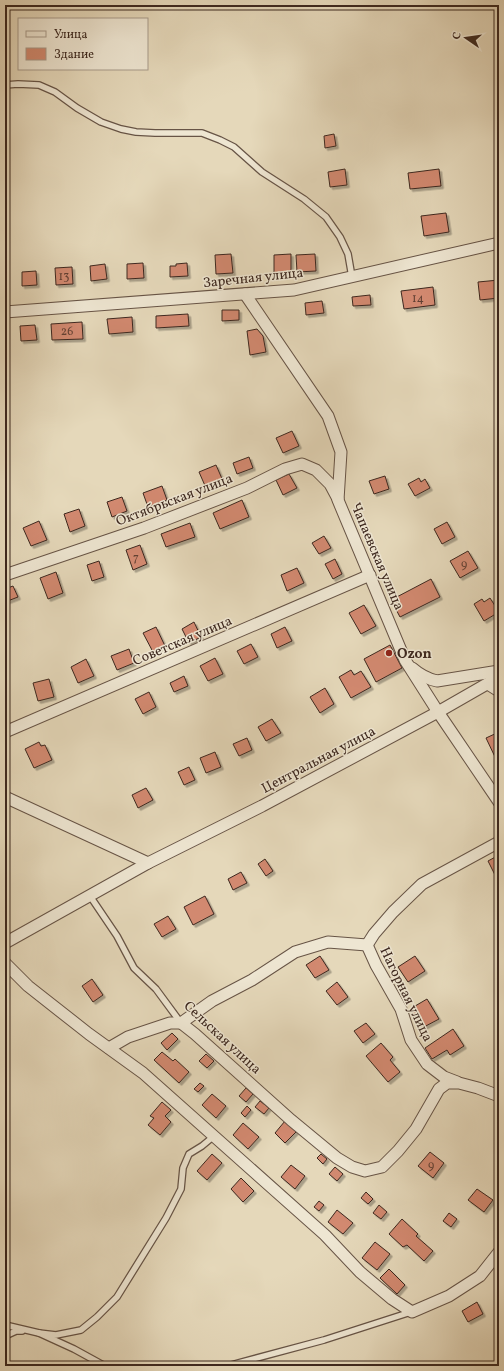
<svg xmlns="http://www.w3.org/2000/svg" width="504" height="1371" viewBox="0 0 504 1371" font-family="Vollkorn,serif">
<style>
.building{fill:#d2896f;stroke:#3d281f;filter:url(#shadow)}
.lines{fill:none;stroke-linecap:round;stroke-linejoin:round}
.service-casing{stroke:#675446;stroke-width:8}
.minor-casing{stroke:#675446;stroke-width:13}
.service{stroke:#eee6d2;stroke-width:5.5}
.minor{stroke:#eee6d2;stroke-width:11}
.poi-dot{fill:#8f2418;stroke:#eee6d2;stroke-width:1.5}
.labels{text-anchor:middle;stroke-width:3;stroke-linejoin:round;paint-order:stroke}
.number-label{font-size:12px;fill:#624033}
.street-label{font-size:14px;fill:#3d281f;stroke:#eee6d2}
.poi-label{font-size:14px;font-weight:bold;fill:#3d281f;stroke:#eee6d2;text-anchor:start}
</style>
<defs>
<filter id="shadow"><feDropShadow dx="2.5" dy="2.5" stdDeviation="0" flood-color="#0004"/></filter>
</defs>
<rect width="100%" height="100%" fill="#e5d8ba"/>
<filter id="stains"><feTurbulence type="fractalNoise" baseFrequency=".005" numOctaves="4"/><feColorMatrix values="0 0 0 0 .2 0 0 0 0 .09 0 0 0 0 .02 0 0 0 .5 -.17"/></filter>
<radialGradient id="worn" r=".72"><stop offset=".6" stop-color="#630" stop-opacity="0"/><stop offset="1" stop-color="#630" stop-opacity=".3"/></radialGradient>
<!-- building -->
<g class="building">
<path d="M334,134L336,146L325,148L324,136Z"/>
<path d="M345,169L347,185L330,187L328,172Z"/>
<path d="M439,169L441,186L410,189L408,173Z"/>
<path d="M446,213L449,232L424,236L421,216Z"/>
<path d="M231,254L233,273L216,274L215,255Z"/>
<path d="M291,254V272L274,273V255Z"/>
<path d="M315,254L316,271L297,272L296,255Z"/>
<path d="M143,263L144,278L127,279V264Z"/>
<path d="M187,263L188,276L170,277V266H176V264Z"/>
<path d="M105,264L107,279L91,281L90,266Z"/>
<path d="M72,267L73,284L56,285L55,268Z"/>
<path d="M36,271L37,285L22,286V272Z"/>
<path d="M499,280V298L480,300L478,282Z"/>
<path d="M433,287L435,305L404,309L401,291Z"/>
<path d="M370,295L371,305L353,306L352,297Z"/>
<path d="M322,301L324,313L306,315L305,303Z"/>
<path d="M222,310H239V320L222,321Z"/>
<path d="M188,314L189,326L156,328V316Z"/>
<path d="M132,317L133,332L109,334L107,319Z"/>
<path d="M82,322L83,339L52,340L51,324Z"/>
<path d="M35,325L37,340L21,341L20,326Z"/>
<path d="M257,329L263,336L266,352L250,355L247,331Z"/>
<path d="M292,431L299,446L283,453L276,438Z"/>
<path d="M249,457L253,468L237,474L233,463Z"/>
<path d="M216,465L223,481L206,488L199,472Z"/>
<path d="M289,474L297,488L283,495L276,480Z"/>
<path d="M385,476L389,489L374,494L369,481Z"/>
<path d="M419,478L421,482L425,479L430,488L415,496L408,484Z"/>
<path d="M162,486L167,500L148,507L143,493Z"/>
<path d="M122,497L127,511L112,517L107,502Z"/>
<path d="M242,500L249,517L220,529L213,513Z"/>
<path d="M79,509L85,526L70,532L64,514Z"/>
<path d="M39,521L47,540L31,546L23,528Z"/>
<path d="M447,522L455,537L442,544L434,529Z"/>
<path d="M190,523L195,537L166,547L161,534Z"/>
<path d="M324,536L331,548L319,554L312,543Z"/>
<path d="M140,545L147,564L133,570L126,550Z"/>
<path d="M468,551L478,568L460,578L450,561Z"/>
<path d="M335,559L342,574L333,579L325,564Z"/>
<path d="M99,561L104,577L92,581L87,565Z"/>
<path d="M297,568L304,583L287,591L281,575Z"/>
<path d="M56,572L63,593L48,599L40,578Z"/>
<path d="M431,579L440,597L400,617L391,600Z"/>
<path d="M13,586L18,597L5,602V589Z"/>
<path d="M490,598L499,612L484,621L474,604L482,599L484,602Z"/>
<path d="M364,605L376,626L361,634L349,613Z"/>
<path d="M194,622L201,637L189,643L182,629Z"/>
<path d="M156,627L165,646L153,652L143,633Z"/>
<path d="M285,627L292,641L277,648L271,634Z"/>
<path d="M251,644L258,657L244,664L237,651Z"/>
<path d="M390,645L402,668L376,682L364,659Z"/>
<path d="M129,649L134,663L117,670L111,656Z"/>
<path d="M215,658L223,674L208,681L200,666Z"/>
<path d="M86,659L94,676L78,683L71,667Z"/>
<path d="M351,670L354,675L361,671L371,687L351,698L339,677Z"/>
<path d="M184,676L188,686L174,692L170,683Z"/>
<path d="M49,679L54,697L38,701L33,683Z"/>
<path d="M325,688L334,704L320,713L310,697Z"/>
<path d="M149,692L156,707L143,714L135,699Z"/>
<path d="M272,719L281,733L266,741L258,727Z"/>
<path d="M499,732V757L496,759L486,738Z"/>
<path d="M247,738L252,750L239,756L233,744Z"/>
<path d="M39,742L41,746L45,745L52,760L34,768L25,749Z"/>
<path d="M215,752L221,767L206,773L200,758Z"/>
<path d="M189,767L195,780L184,785L178,772Z"/>
<path d="M146,788L153,800L138,808L132,795Z"/>
<path d="M499,855V873L495,875L488,861Z"/>
<path d="M265,859L273,871L266,876L258,864Z"/>
<path d="M241,872L247,883L233,890L228,879Z"/>
<path d="M205,896L214,914L193,925L184,907Z"/>
<path d="M168,916L176,929L162,937L154,924Z"/>
<path d="M320,956L329,970L315,978L306,965Z"/>
<path d="M415,956L425,971L408,982L398,967Z"/>
<path d="M92,979L103,995L93,1002L82,986Z"/>
<path d="M337,982L348,997L337,1005L326,991Z"/>
<path d="M427,999L439,1019L422,1028L410,1009Z"/>
<path d="M366,1023L375,1034L363,1043L354,1031Z"/>
<path d="M453,1029L464,1046L450,1055L447,1050L432,1059L425,1048Z"/>
<path d="M172,1033L178,1039L167,1050L161,1043Z"/>
<path d="M381,1043L393,1057L390,1060L400,1072L388,1082L366,1056Z"/>
<path d="M162,1052L173,1061L175,1059L189,1072L179,1083L154,1060Z"/>
<path d="M206,1054L214,1061L207,1068L199,1061Z"/>
<path d="M200,1083L204,1086L198,1092L194,1089Z"/>
<path d="M246,1088L253,1094L246,1102L239,1096Z"/>
<path d="M212,1094L226,1106L216,1118L202,1105Z"/>
<path d="M260,1101L269,1108L264,1114L255,1107Z"/>
<path d="M162,1102L171,1110L165,1116L171,1122L160,1135L148,1125L154,1118L150,1116Z"/>
<path d="M247,1106L251,1110L245,1117L241,1113Z"/>
<path d="M285,1121L296,1132L285,1143L275,1133Z"/>
<path d="M243,1123L259,1137L248,1149L233,1135Z"/>
<path d="M430,1152L444,1163L433,1178L418,1166Z"/>
<path d="M212,1154L222,1163L207,1180L197,1171Z"/>
<path d="M321,1154L327,1159L323,1164L317,1158Z"/>
<path d="M291,1165L305,1176L295,1189L281,1177Z"/>
<path d="M335,1167L343,1174L337,1181L329,1174Z"/>
<path d="M241,1178L254,1191L243,1202L231,1189Z"/>
<path d="M477,1189L493,1200L484,1212L468,1200Z"/>
<path d="M366,1192L373,1199L368,1204L361,1198Z"/>
<path d="M319,1201L324,1205L319,1211L314,1207Z"/>
<path d="M379,1205L387,1212L381,1219L373,1213Z"/>
<path d="M337,1210L353,1223L343,1234L328,1222Z"/>
<path d="M449,1213L457,1219L451,1227L443,1221Z"/>
<path d="M402,1219L418,1234L416,1236L433,1251L424,1261L407,1245L403,1247L389,1234Z"/>
<path d="M375,1242L390,1254L377,1270L362,1258Z"/>
<path d="M389,1269L405,1285L397,1294L380,1278Z"/>
<path d="M477,1302L483,1314L468,1322L462,1311Z"/>
</g>
<g class="lines">
<defs>
<g id="service">
<path d="M5,85L18,84L39,85L55,92L77,108L101,122L121,129L136,132L155,133H202L220,140L234,147L262,172L304,199L326,217L340,237L348,254L352,277"/>
<path d="M90,896L117,936L134,968L156,989L181,1023"/>
<path d="M5,1325L39,1333L74,1349L105,1366"/>
<path d="M39,1333L56,1335L81,1330L97,1317L117,1297L166,1218L181,1189L183,1168L189,1154L202,1146L214,1136"/>
<path d="M5,1336L16,1331H22"/>
<path d="M227,1366L324,1340L411,1312"/>
</g>
<g id="minor">
<path d="M245,294L328,416L341,452L338,500L405,660L438,712L499,802"/>
<path d="M5,312L294,290L499,243"/>
<path d="M5,575L144,528L247,488L285,469L302,464L316,470L330,484L338,499"/>
<path d="M412,668C420,675 427,679 437,681L499,671"/>
<path d="M488,684L499,691"/>
<path d="M5,732L370,575"/>
<path d="M5,797L148,863"/>
<path d="M5,943L148,863L262,806L438,712L499,677"/>
<path d="M367,945L376,965L401,1009L411,1040L427,1064L444,1077L457,1082"/>
<path d="M367,945L374,934L393,912L422,884L499,842"/>
<path d="M5,963L28,986L89,1034L143,1073L325,1235L360,1272L392,1299L412,1312L449,1296L480,1276L499,1252"/>
<path d="M181,1023L195,1034L291,1120L337,1158L352,1167L365,1171L382,1167L398,1151L416,1129L439,1089L447,1083H459L478,1088L499,1096"/>
<path d="M109,1048L128,1037L170,1023H181L212,1001L252,980L295,952L328,942L367,945"/>
</g>
</defs>
<!-- service casing -->
<use href="#service" class="service-casing"/>
<!-- minor casing -->
<use href="#minor" class="minor-casing"/>
<!-- service -->
<use href="#service" class="service"/>
<!-- minor -->
<use href="#minor" class="minor"/>
</g>
<!-- markers -->
<circle class="poi-dot" cx="389" cy="653" r="4"/>
<g class="labels">
<!-- number labels -->
<g class="number-label">
<text x="64" y="280">13</text>
<text x="418" y="302">14</text>
<text x="67" y="335">26</text>
<text x="136" y="561">7</text>
<text x="464" y="568">9</text>
<text x="431" y="1169">9</text>
</g>
<!-- street labels -->
<g class="street-label">
<text transform="translate(253 277) rotate(-6)" y="5">Заречная улица</text>
<text transform="translate(174 499) rotate(-21)" y="5">Октябрьская улица</text>
<text transform="translate(378 556) rotate(67)" y="5">Чапаевская улица</text>
<text transform="translate(182 640) rotate(-23)" y="5">Советская улица</text>
<text transform="translate(318 759) rotate(-28)" y="5">Центральная улица</text>
<text transform="translate(407 994) rotate(64)" y="5">Нагорная улица</text>
<text transform="translate(223 1037) rotate(43)" y="5">Сельская улица</text>
</g>
<!-- poi labels -->
<g class="poi-label">
<text x="397" y="658">Ozon</text>
</g>
</g>
<!-- margin -->
<rect width="504" height="1371" fill="none" stroke="#e5d8ba" stroke-width="20"/>
<rect x="6" y="6" width="492" height="1359" fill="none" stroke="#3d281f" stroke-width="2"/>
<rect x="10" y="10" width="484" height="1351" fill="none" stroke="#3d281f"/>
<!-- legend -->
<rect x="18" y="18" width="130" height="52" fill="#eee6d2" stroke="#a79a8a"/>
<rect x="26" y="31" width="20" height="6" fill="#eee6d2" stroke="#a79a8a"/>
<text x="54" y="38" font-size="12" fill="#3d281f">Улица</text>
<rect x="26" y="48" width="20" height="12" fill="#d2896f" stroke="#a79a8a"/>
<text x="54" y="58" font-size="12" fill="#3d281f">Здание</text>
<!-- north arrow -->
<g transform="translate(466 38) rotate(283)" stroke="#eee6d2" stroke-width="3" paint-order="stroke">
<path d="M0-3L7 15L0 10L-7 15Z" fill="#3d281f"/>
<text y="-6" font-size="11" font-weight="bold" text-anchor="middle" fill="#3d281f">С</text>
</g>
<rect width="100%" height="100%" filter="url(#stains)"/>
<rect width="100%" height="100%" fill="url(#worn)"/>
</svg>
